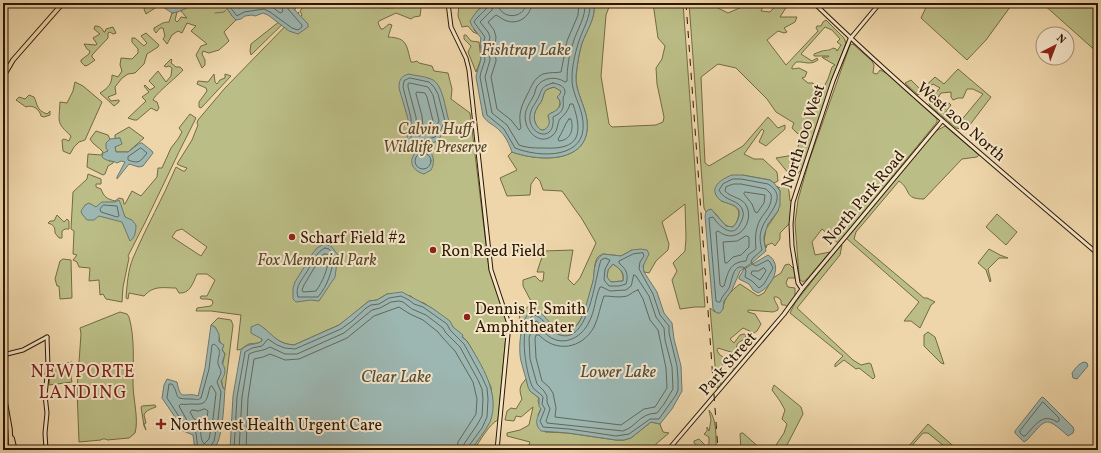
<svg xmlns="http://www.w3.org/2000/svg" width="1101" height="453" viewBox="0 0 1101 453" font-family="Vollkorn,serif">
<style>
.green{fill:#bbbd86;stroke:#746a43;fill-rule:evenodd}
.water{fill:#9cb7b2;stroke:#6f776b;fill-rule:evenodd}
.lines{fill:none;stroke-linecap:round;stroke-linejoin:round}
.shore{stroke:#646759;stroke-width:1}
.stream{stroke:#6f776b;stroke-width:1}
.secondary-casing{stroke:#2c1700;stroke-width:5}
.primary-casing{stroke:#2c1700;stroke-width:5.5}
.secondary{stroke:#f4e4c8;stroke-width:3}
.primary{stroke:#eed6aa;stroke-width:3.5}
.rail{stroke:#2c1700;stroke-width:1;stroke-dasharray:7 7;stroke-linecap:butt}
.poi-dot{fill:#8f2418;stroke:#f4e4c8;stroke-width:1.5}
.labels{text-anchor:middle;stroke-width:4;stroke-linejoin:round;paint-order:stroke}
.street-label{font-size:16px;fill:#2c1700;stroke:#f4e4c8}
.park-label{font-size:16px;font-style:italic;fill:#574928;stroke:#f4e4c8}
.poi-label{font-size:16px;fill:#2c1700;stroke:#f4e4c8;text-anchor:start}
.water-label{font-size:17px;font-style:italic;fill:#534f3e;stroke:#f4e4c8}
.quarter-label{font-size:18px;letter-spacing:1px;fill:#7a1f14;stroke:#f4e4c8}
</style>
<rect width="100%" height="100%" fill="#eed6aa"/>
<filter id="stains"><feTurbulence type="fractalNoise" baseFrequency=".005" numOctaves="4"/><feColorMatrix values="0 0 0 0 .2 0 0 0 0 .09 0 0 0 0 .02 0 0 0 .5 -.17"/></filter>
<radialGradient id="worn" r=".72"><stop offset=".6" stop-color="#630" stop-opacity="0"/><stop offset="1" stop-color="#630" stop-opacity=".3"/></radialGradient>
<!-- green -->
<g class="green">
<path d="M146,3H161V4L146,14L144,9Z"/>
<path d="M195,3H223C228,8 230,15 236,20L224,32L229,41L219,50L209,53L203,51L202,54L205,60V65L202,68L196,55L201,46L207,44L191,31L196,26L187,23L182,33L178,31L172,35L167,44L163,39L165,36L163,28H160L156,33L154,30V28C160,25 162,22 169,22L172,13L177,12L175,20L177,22L179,20L181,17L187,18L180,10L189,7Z"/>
<path d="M290,3H302L300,7L297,6L294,11H296L251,55L250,51L251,44L280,21L291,6Z"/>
<path d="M306,3H372V5C381,11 405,6 417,5L421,9L420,16L414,17L411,19L396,13L379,21L378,23L381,29H383L389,24L392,25L388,37C408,38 406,45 411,62H414L417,61L419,63L432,66L434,71L448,73L452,89L451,99L470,113L489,269L506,317L507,324L498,420C490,423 479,442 474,450H471L485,430L491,418L492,398L491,387L474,353L467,341L439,314L424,303L416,301L411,296L387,294L377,300L369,301L364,305L349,318L339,325L294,345C279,344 272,336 262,327V341C258,344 254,343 249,344C244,346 242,350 237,350L241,315L211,311H196L197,308L211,306L213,303L212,300L207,299H202L200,298L201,296H207L215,280L207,274H197C193,283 190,294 179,293L176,288C163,288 154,285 144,296L129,293L128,299L126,298C127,285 128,270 133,258C146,227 163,198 176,167L183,171H185L187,168L181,166L177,164L192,140L198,125L197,123L198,120L225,88L299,12L297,16L308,24L300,17L302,15L300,11ZM182,229L207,247L201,256L172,237L176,231Z"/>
<path d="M459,3H487L477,11L474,30L478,34L473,32L468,26L462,27L458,16Z"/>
<path d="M594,3H616L609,7L606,15L601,76L609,124L612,127L656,125L663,122L664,117L657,84L656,68L662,59L665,46L658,38L653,3H683L705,307H695L680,309L672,280L677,271L673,263L685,251L686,238L685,204L662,222L669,244L668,250L656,261L649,273L644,272L643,268L644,263L632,250L621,256L603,254C601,255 599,256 598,257C593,264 595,274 593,282C589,295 582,334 563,332C557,331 554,327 550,324C544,320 533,319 526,317L524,323L521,324L519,315L532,303L523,286V280L535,276L540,281H543L544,272H537L544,251L573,250L568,279L574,285L580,278L596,243L582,219L562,191L543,190L540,181L536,177L531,184L530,195L507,196L500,178L517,170L508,156L512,152C540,162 592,164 587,120C585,105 575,91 576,76C577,66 579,53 582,43C587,30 596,17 594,3Z"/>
<path d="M689,3H719L716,7L728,13L744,6L746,3H763L764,5L761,11L770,12L778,3H789L780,17H797L795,22L784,28L787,32L784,33L778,31L767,40L786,65L818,31L816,28L817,26H821L823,22L826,20L844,38L846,43L802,169L793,179L776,158L794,155L801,151L798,147L800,139L807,136L804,130L798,134L792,128L794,123L776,112L767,99L736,68L718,64L701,77L705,163L709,166L743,146L768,117L778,128L785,125V129L766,146L759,142L764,131L762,129L744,154L754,159H763L777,172L778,181L774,183L770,180L742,175L721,201C730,204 742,206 738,218C737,222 736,224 733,227C720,228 719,210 708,210L706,212L704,208ZM825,27L832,30L840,39L837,42L841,45L837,51L836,49L833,48C829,51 826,50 822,51C819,52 817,53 814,54V56H829L828,57H822L823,58L835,65L832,67L828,79L821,92H819L813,83H808L802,78L805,77L807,72L799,68L792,69V67L796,62C805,61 809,66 818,60L817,58L812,61L801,54Z"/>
<path d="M928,3H1013L986,40L967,60L921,18Z"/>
<path d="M1042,3H1098V53Z"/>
<path d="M95,26C100,26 102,28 104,32H105L106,29L113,27L116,33L113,34L110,32L108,33V38L92,55V57L95,60L88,65L85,66L81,62V60L89,54L90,51L87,49L84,44L96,45L97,44L93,38L100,34L94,29Z"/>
<path d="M146,33L159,45L158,47L147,54L144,64L135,73L128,74L122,78L115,87L116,94L108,97L111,101L119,100V102L114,106L100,93C108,88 112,84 112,75L118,77L122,71L120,65L121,58L132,59L138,53V49L132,42V38H135L144,46L147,43L141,36Z"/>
<path d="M464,35H466L471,41L479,42L481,59L476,72L468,52L471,46L464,39Z"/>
<path d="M853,44L872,61L874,65L873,73L877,74L880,70L888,74L937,119V122L838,243L822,229L812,242L815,255L830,252L807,279L803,282L800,280L799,275L795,223L798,200L809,161L850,45Z"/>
<path d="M171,59L172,60L171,63L176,67H180L183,70C177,77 155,94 153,100L157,102L159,108L157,111L151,108L137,120H134L128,118L146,101L142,97L149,92L144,86L145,85L150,90L155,87L149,81L158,71L166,82L171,76L172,68L169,66L166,67L164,66Z"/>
<path d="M958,69L991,97L966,130L956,128L930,106L929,103L931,98L940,88L933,84L918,95L905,83L911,80L921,90L935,77L944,84ZM967,89H973L983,94L959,123H956L944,114L951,105L949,103L946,102L935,107L934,104L941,93L951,92V97L953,100L958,98H963Z"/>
<path d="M214,74L215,82L217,84L220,80L225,78V74L231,76L201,108L199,107V102L207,91L206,88L197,84L198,81L208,82Z"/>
<path d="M75,82L83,86L102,102L85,140L79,142L74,147L70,154L63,151L62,140L64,139L69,141L71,136C56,122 59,123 60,102L67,103L73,91Z"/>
<path d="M554,87L561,91L560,94L557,97C562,102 560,106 556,111L551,113L548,116L550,122C549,127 546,131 541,130C534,125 532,116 537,108C538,105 541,103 542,100C545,91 543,90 554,87Z"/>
<path d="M29,95L34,97C38,105 36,110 47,114L50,111V115L44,117L41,116C40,110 33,104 26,107L16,100L19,97L25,99Z"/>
<path d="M190,114L196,118C172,164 152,211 128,256L129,258L123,287L122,302L106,299L103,294L100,295L99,280L89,281L90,268L79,267L77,262L73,260L77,255L73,254L74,231L71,229L73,192L87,179L88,174L101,179V184H96V187L101,189C104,197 107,199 115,201L119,198L123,199L124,204H125L132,191L141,196L157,177L158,168H162L171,148L178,139L182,132L179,128Z"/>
<path d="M945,126L979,155L977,157L962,159L924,199C903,199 912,190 899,181L856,232L854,239L924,298H927L935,302L931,305L920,328L911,321H904L919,302L846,238L936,131Z"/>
<path d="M129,127L144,138L128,152H116L115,147L120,138L115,139V135Z"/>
<path d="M96,131L108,135L110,139L107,152L109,161H114L113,163L108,166L105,174L103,175L87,167L88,154L101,155L103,152C99,147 93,145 90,139Z"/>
<path d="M788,183L790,201L792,200L790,223L780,233V239L775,246L772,243L767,245L766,248L764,241L766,229L778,211L780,191L777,186L779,188L782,184Z"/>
<path d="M997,214L1017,232L1006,245L986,227Z"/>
<path d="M57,215L64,222L67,219L69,221V229H65L62,231V238H59L55,233C55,227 54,225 48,223L50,221H54Z"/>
<path d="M840,245H842L840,255L797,308L853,360L861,365L869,363L871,364L875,377L873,379L859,368L856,369L844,360L835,367V364L843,356L790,313L795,303Z"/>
<path d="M989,249L1000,255L1008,258H999L988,269L991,281L990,282L986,270L978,263Z"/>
<path d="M63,259L71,260L72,298L60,299L59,286H57L55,279L60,261Z"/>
<path d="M613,264C620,269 624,272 623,281L610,282L607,277L608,270Z"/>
<path d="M789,264L794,269L795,278H788L786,283L788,287L795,288V298L788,307L785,305H782L781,303V300L777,297H774C774,302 779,305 778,310L773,312L748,310V312L755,314L761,324L757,331L754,333L743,328L730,339L734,343L740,335L744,334L746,335L745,339C736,343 736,344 737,354L718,348L717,350L719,354L733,365L734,368L732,369L724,364L720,367L721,385L717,388L710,308L715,312L723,309C724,297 731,291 740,284L758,296L764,293L773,278L781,273L785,265Z"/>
<path d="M120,312L127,314L129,317C135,338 133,362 133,384C133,399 139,419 135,433L129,438L107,440L106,439H102L101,440L79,442L77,390L81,334L80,328Z"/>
<path d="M218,318L231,320L233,325L225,389L223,388C220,377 222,365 225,354C218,344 221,336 215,327L211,325Z"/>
<path d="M928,332L935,337L944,364L941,363L924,346V335Z"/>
<path d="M72,362L71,377L72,382L49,385L51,366Z"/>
<path d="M526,379L530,391L539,398L538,401L541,408L538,415L545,432L568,433L616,440H624L631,438L651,422L660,424L663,432L669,433L656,444L655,450H520L529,445L530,442L507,436V433L520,430L529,425L533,407L521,417L516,416L514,421L505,420L507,411L511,408L516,409L522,399C519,390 519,386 526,379Z"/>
<path d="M774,385L801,407L803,414L787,445V450H775L774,448L784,433L787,424L782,419L785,410L780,401L772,390Z"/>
<path d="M155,405L156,407C151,409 146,410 144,415L146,423L144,424L146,430L144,426L141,407L142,406Z"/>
<path d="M709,410C717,419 716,438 716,450H702L694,443V441L699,439L706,446L709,444V437L704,434L707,431V427L709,431L711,420Z"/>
<path d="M928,424L958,450H949L928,433H923L908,450L907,448Z"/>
<path d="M741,433H743L762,450H741L740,434Z"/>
</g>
<!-- water -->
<g class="water">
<path d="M161,3H195C188,8 180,12 172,13L163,7Z"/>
<path d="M223,3H290L291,6L308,24V27L298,34L289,31L268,15L263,13L255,16L252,15L245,16L241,19L236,20C230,15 228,8 223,3Z"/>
<path d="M487,3H505L512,7L518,3H594C596,18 587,30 582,43C579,53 577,66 576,76C575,91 585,105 587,120C592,164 540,162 512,152C509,144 506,137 500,131C495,125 487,123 483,116L476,77C477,70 480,65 481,58C482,50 479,46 481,38L472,26L470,21L477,11ZM554,87L561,91L560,94L557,97C565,105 557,111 549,114L548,116C550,122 550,126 544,130H541C534,125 532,116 537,108C538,105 541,103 542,100C545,91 543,90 554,87Z"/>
<path d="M409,74C416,76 424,76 431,79C443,83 445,109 449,121L443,133L438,140L433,143H427L411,148L407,142L408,119L399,88C399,80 401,76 409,74Z"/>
<path d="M120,138L122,144L115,147L116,152H128L140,143H142L152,151L153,153L143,166L139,167L129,164L117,179V177L125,162L121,161L117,163C112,160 107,162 102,157L103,153L108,151L106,148V143L110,139Z"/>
<path d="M422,149C433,148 436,161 431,170L424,174C409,170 407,155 422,149Z"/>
<path d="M732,175H742L770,180L774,183L780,191V205L778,211L768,224L764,236V241L766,251L753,262L740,271L732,290L724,301L723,309L720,313H717L713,309L705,216L706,212L708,210L711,209L726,226L733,227C736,224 738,220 739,216C742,203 725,205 719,199C708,188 721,179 732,175Z"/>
<path d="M119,200L121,205L125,217L132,220L136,225C136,231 135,238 130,241L122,222L99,216L94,220H87L82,214L81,211L85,205L89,203L96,207L102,202H115Z"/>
<path d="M324,244L331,246L338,255L335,277L319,301L311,300L296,302L293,299V288L295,282L313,253L317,248Z"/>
<path d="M641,249L647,250L649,254L643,266L644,272L657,292L664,313L672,323L674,339L681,366L682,391L672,409L660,424L651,422L631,438L624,440H616L568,433L541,431C533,423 538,417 541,409L539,406V398L530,391L528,387C526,378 523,369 521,361C518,350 520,312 534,311C548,309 557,350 578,324C584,316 590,291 593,281C595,270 593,261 603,254L621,256L632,250ZM613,264C620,269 625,272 623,281L611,282L607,277L608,270Z"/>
<path d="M768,255C784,265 772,287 758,293L753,290L749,284L739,279V277L744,269Z"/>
<path d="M402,292L432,308L450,321L453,327L463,335L462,337L467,341C481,364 501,394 490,422C485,432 477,441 471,450H230L233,396L241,350C249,342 255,346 262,341V339L251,333V327L258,324C272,332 275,344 294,345L339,325L369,301L377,300L387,294Z"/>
<path d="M211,325L215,327L219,334V342L224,345L222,350L225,354L222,363C227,370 225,375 221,381L223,388L225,389C224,401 223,441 214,448C209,452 200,450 195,450L193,435L181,430L179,423L162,398L164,385L167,379L177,382C181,403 184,391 198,396L205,368Z"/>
<path d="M1084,362L1087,363L1088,366L1077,379L1073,378L1072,373C1075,369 1078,364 1084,362Z"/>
<path d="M1043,397L1073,427L1074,430L1073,433L1068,436C1044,414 1046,420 1027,440L1024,442L1015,433V431L1041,398Z"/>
</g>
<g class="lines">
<!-- shore -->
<g class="shore">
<path d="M228,3L230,7L237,16L244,12L264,9L270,12L292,28L298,30L302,27V25L288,9L286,3"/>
<path d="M234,3L239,8C247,5 263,3 271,6C275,8 277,12 281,13L283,11L281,3"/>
<path d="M489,3C488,10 478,15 474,22L485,37L483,44L485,60L481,72L480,77L487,115L504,129L515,148C540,158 587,159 583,122C582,106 571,93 572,77C572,67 575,54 578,44C582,30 591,18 590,3"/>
<path d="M494,3L492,10L480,22L488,32L490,37L488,45L490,60L485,77L492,113L507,125L519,145C527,148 535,148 544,148C580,150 583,134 573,104H570C568,111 565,114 560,119C557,123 558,131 553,135C542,145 529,135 526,123C523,112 528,106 533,97C535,94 535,90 537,86C544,77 556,76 565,82L567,81C567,69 569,54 573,43C577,29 586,18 585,3"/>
<path d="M498,3C499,20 525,20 526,3"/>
<path d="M532,3C531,15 520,25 507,21C503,20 500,17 496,15L488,22L494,30L496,37L495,46L496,61L491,77L497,109L511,120L519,130L521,128C518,114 521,107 527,95C532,86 533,79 543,74C550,72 556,73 561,72L567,41L578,15L579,3"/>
<path d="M410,78L429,82L434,87L438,94L445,121L440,131L435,137L414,143L411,141V118L403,87L404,81Z"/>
<path d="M410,83L428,87L433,95L439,121C434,134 431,132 419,136L417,135L416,117L408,87V84Z"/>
<path d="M553,83C558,84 565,86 565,92C565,95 563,96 563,99C564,109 563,112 553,117C556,146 523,134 531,111C532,107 535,104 537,100C543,90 539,87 553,83Z"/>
<path d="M417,92L425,93L427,97L433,121L428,128H424L423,127L422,116L416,94Z"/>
<path d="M569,119H571C574,129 571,140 559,141L558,139C563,132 564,125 569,119Z"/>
<path d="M141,148L147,153C140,162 139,164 128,160V157Z"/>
<circle cx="423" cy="161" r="8"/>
<path d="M733,179H741L768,184C790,197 766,215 762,228C759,236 760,242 762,250L753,258L751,261L752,264L756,266L768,260L770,262L773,268L764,284L759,288L752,281L745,277L746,271L745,268C733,262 732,281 729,288C726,293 722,296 720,302H718L716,301L709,218L713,217C718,225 733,240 740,224C742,220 744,216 743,212C741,199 724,202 719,190L723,184Z"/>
<path d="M734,184H741L766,189L771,194C773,206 765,211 760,220C755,230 755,239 756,249L748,255L746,261C729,262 728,273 724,286L722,287L720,285L716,232L718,231C737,246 754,223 747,207C743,197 731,198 725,191L726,187Z"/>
<path d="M745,192L765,195L764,203L757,213L755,212L752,204L744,194Z"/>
<path d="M104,205L117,206L119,216L117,217L101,212L100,209Z"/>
<path d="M746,236L749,237V247L741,255L733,257L727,263H725L723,242L737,241Z"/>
<path d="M325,248L329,249L334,256C332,271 328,285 318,297H298C294,286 304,278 309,268C314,260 316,252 325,248Z"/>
<path d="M643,253L644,256L640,262L639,269L653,294L660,315L669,326V333L677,366L678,379V390L676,395L659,419H650L629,434L616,436L569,429L543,427L540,421L545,409L542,404L543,397C540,392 534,391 532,386C526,372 517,324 534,315C545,317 546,331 560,335C589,344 595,277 601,260L605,258L610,260L605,269L604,280L609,286H619L626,284C629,274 626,269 619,263V261L633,254Z"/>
<path d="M324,254H327L329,258C327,271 323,281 316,291L303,292L302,290L304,285L320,258Z"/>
<path d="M764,268L766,271L760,280L751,274L752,271H758Z"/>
<path d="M634,275L636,276L649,296L656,317L664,328L665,340L672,367L673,389L664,404L657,413C638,414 638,426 623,431L547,423L546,421L550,409L547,402V396L544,391L537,384L530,359L529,338L534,322L537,321C540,325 543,330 546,334C561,348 581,339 589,322C595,311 595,298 600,287H602L610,291L626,290L631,286Z"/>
<path d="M638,290L643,299L650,320L658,330L666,368L667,388L655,407L644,409L621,425L555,417L556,408L553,393L549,387L542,381L536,358L535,339L536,335H539C556,353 582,349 594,327C599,317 600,306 604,296C611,296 619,298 627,296C631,294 634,291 638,290Z"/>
<path d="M212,386L216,393L213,419L209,439L204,444C197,434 207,429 189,424L179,406L181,404C185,405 188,404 191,404C207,405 206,402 210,387Z"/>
<path d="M1043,402L1059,418V421L1057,422C1042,412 1035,426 1025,436H1023L1020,433V431Z"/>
<path d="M205,409L208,411L206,423L204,424L194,419L190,412L192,410L198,411Z"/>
<path d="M198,450L196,433L193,430L185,428L182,421L167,398L169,384H172C181,397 171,399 192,399C196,399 197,401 201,398L209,369L212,345L214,344C224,351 217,356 218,364C219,367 221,369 221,373L217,382L221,392L218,420L214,441L210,447L209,450"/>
<path d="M234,450L237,397L245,352L252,348L262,346L268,339L277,345L285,348L295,349L341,329L352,321L366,308L371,305L379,304L389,298L401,296L409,300L414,304L423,307L447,324L450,330L464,344L482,377L487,388L488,399L487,417L482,428L468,447V450"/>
<path d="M239,450L242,397L249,354C257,350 261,352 270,347L285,354H297L344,333L372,310L380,308L391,302L399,301L403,302L412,309L426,315L443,328L446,333L460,347L478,380L482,389L483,399L482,416L477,425L464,444L463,450"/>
<path d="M246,450L248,398L254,359L263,357L270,354L285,360L299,359L347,338L374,316L399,307L410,314L423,320L438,332L442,337L455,351L473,382L477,399L476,414L458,442L457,450"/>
</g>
<!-- stream -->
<path class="stream" d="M215,13L224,12L226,10"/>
<defs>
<g id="secondary">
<path d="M448,3L451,27L466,58L469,70L491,270L509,324L497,450"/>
<path d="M814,3C905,91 1002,172 1098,254"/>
<path d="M802,289L798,283L792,246L791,224L793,202L833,81L850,39L880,3"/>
<path d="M3,355L23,350L47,337"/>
<path d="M26,450L46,449"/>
<path d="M46,450L45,433L47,413L45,395L48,367L47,337"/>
<path d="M668,450L784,314L802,289L942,121"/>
</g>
<g id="primary">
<path d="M3,77L13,60L63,3"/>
<path d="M3,362L5,385V394"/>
<path d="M3,390L10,429L11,450"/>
<path d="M12,438L15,450"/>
</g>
</defs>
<!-- secondary casing -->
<use href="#secondary" class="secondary-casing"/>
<!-- primary casing -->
<use href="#primary" class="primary-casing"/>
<!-- secondary -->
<use href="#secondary" class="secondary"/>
<!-- primary -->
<use href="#primary" class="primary"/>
<!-- rail -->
<path class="rail" d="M686,3L718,450"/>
</g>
<!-- markers -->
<g class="poi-dot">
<circle cx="292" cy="237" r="4"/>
<circle cx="433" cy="250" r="4"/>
<circle cx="467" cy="317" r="4"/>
<path d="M159 418h4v4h4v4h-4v4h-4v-4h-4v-4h4z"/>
</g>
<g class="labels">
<!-- street labels -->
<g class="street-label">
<text transform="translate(962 121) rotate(41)" y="6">West 200 North</text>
<text transform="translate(802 136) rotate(-72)" y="6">North 100 West</text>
<text transform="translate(863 197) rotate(-50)" y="6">North Park Road</text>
<text transform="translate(727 363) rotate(-49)" y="6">Park Street</text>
</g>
<!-- park labels -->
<g class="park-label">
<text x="435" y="134">Calvin Huff<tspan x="435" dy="18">Wildlife Preserve</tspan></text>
<text x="317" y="265">Fox Memorial Park</text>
</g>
<!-- poi labels -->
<g class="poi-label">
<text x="300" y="243">Scharf Field #2</text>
<text x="441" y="256">Ron Reed Field</text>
<text x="475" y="314">Dennis F. Smith<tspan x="475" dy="18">Amphitheater</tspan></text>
<text x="170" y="430">Northwest Health Urgent Care</text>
</g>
<!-- water labels -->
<g class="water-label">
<text x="526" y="55">Fishtrap Lake</text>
<text x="618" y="377">Lower Lake</text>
<text x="396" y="382">Clear Lake</text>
</g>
<!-- quarter labels -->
<g class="quarter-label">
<text x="83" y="377">NEWPORTE<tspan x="83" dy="21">LANDING</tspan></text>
</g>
</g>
<!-- margin -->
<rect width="1101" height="453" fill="none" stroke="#eed6aa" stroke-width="16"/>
<rect x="4" y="4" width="1093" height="445" fill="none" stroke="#2c1700" stroke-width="2"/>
<rect x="8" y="8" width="1085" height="437" fill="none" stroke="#2c1700"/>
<!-- north arrow -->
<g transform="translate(1055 46) rotate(42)"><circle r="19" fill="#f4e4c8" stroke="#a49278"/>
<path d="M0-3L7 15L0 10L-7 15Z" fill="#8f2418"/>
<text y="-6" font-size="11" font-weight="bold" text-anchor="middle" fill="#2c1700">N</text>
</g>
<rect width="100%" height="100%" filter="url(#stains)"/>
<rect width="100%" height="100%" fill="url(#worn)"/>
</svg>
